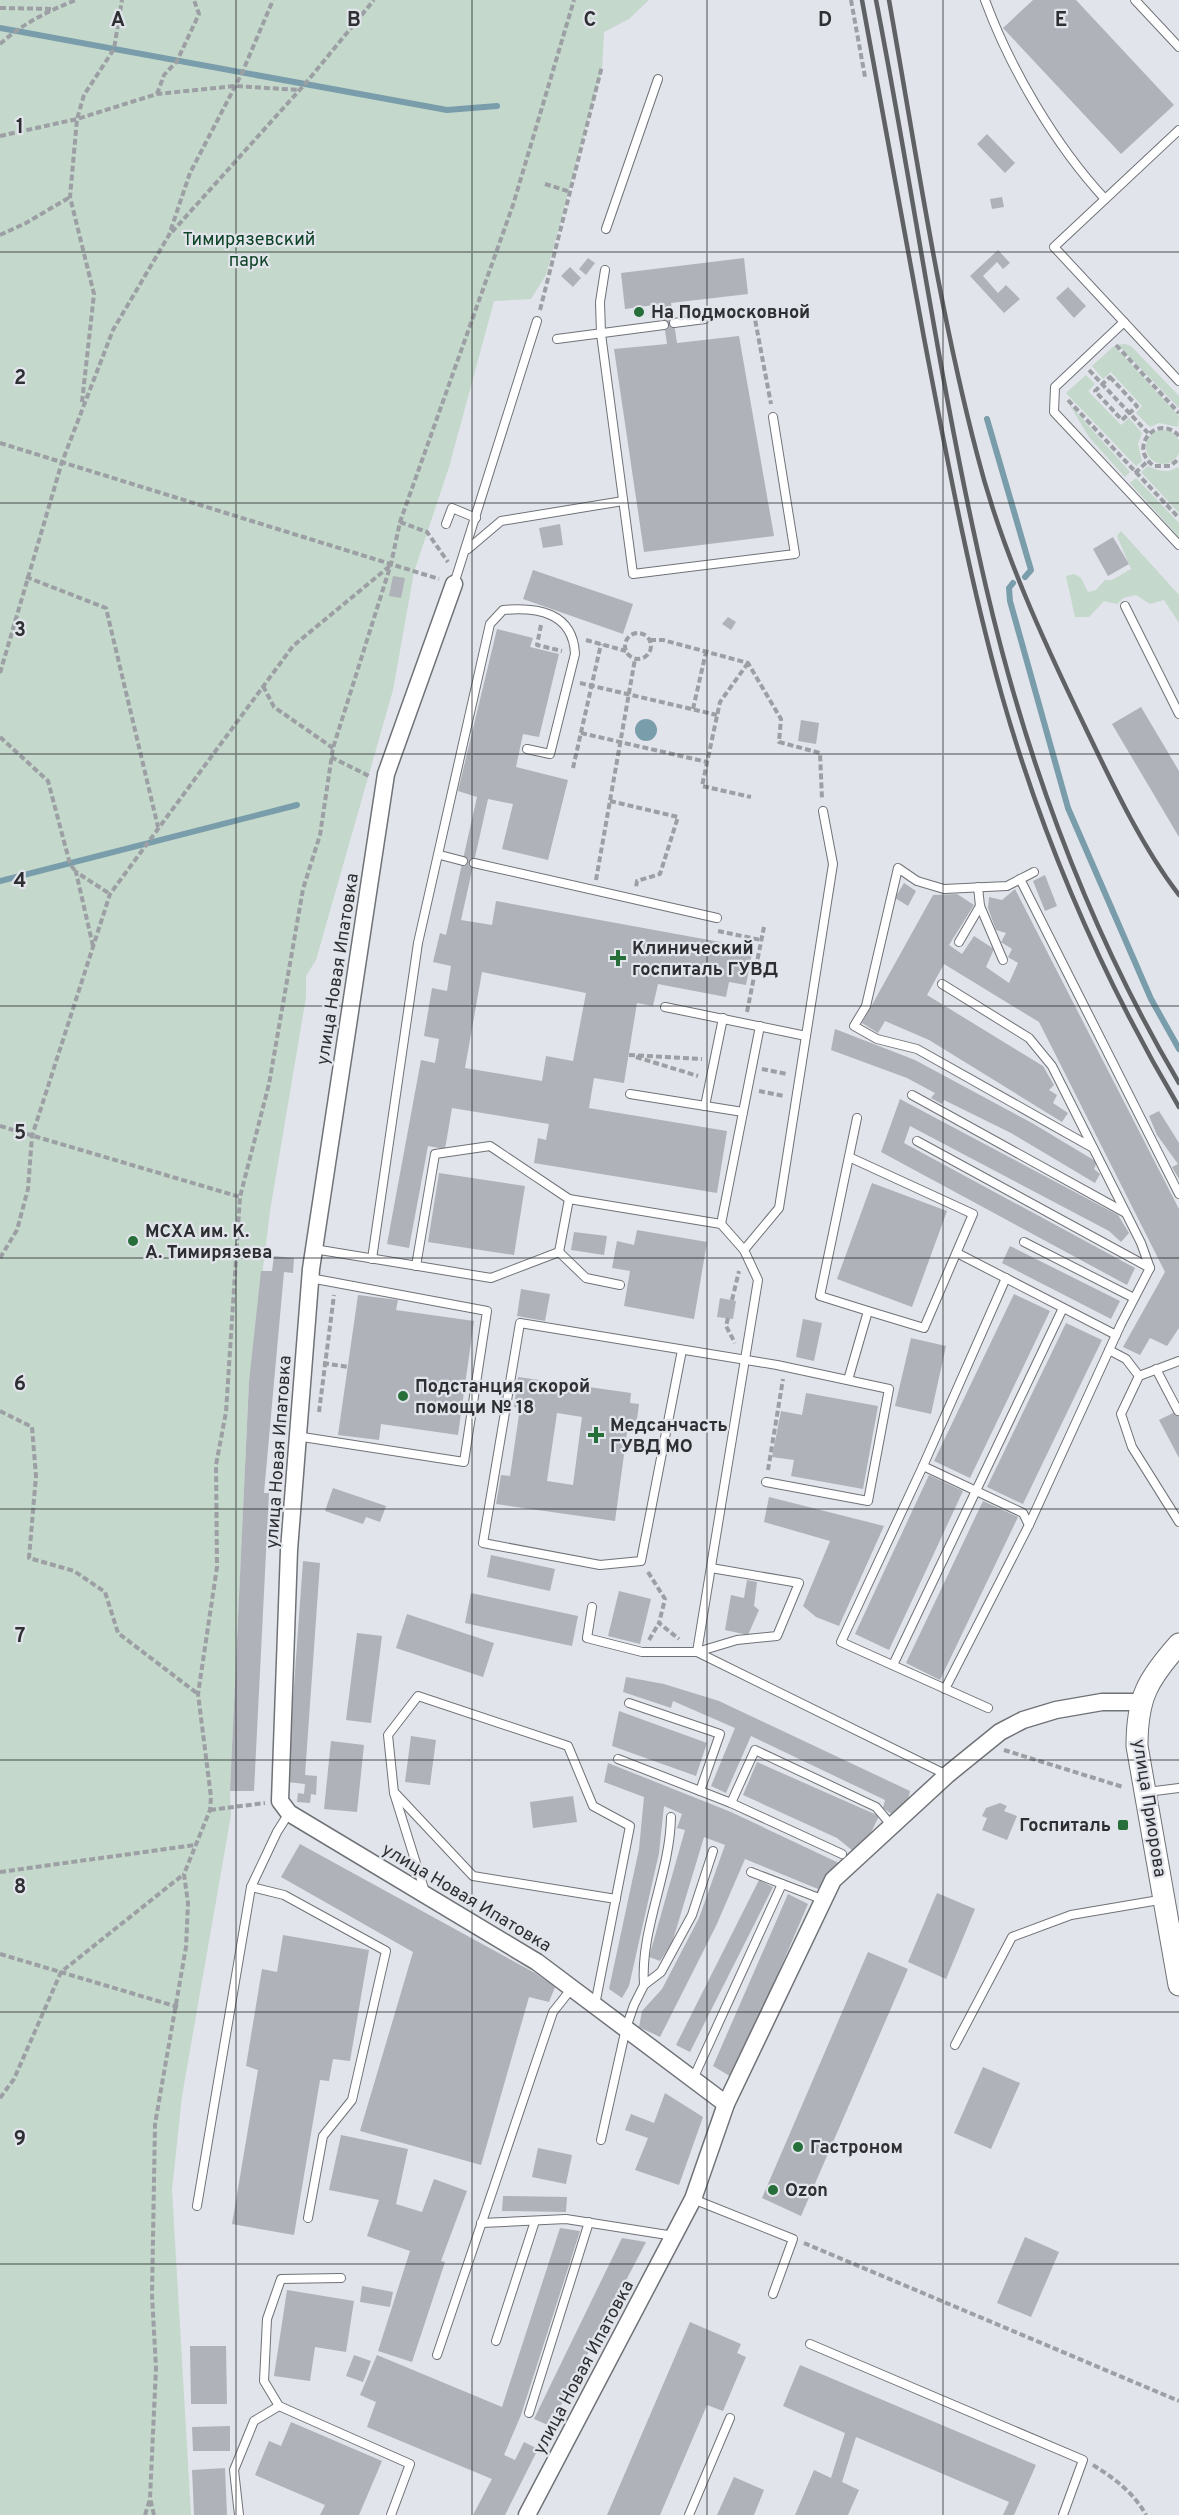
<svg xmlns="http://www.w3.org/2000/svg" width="1179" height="2515" viewBox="0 0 1179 2515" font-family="Overpass,sans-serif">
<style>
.green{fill:#c4d8cb}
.water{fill:#7a9dab}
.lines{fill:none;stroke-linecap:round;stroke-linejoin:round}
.stream{stroke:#7a9dab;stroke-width:6}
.building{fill:#afb2b8;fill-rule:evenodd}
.service-casing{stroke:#6f7277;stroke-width:10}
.minor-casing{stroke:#6f7277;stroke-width:19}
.tertiary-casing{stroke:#6f7277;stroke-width:23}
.path{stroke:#9c9fa3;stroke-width:4;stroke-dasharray:6 3;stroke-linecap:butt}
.service{stroke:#fff;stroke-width:8}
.minor{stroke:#fff;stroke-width:16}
.tertiary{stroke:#fff;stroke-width:21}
.rail{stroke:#606165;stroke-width:4.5}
.grid{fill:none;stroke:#2e2f32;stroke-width:1.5;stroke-opacity:0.55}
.poi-dot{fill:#266e3a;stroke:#e1e4ea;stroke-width:2}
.labels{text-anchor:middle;stroke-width:4.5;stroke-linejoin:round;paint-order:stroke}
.park-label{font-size:18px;fill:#0e4428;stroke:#e1e4ea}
.poi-label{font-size:18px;font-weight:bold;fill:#2e2f32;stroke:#e1e4ea;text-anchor:start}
.street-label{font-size:18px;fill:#2e2f32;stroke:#e1e4ea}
.grid-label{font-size:20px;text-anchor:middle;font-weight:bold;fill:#2e2f32;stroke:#e1e4ea;stroke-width:4.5;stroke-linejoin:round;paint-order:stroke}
</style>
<rect width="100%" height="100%" fill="#e1e4ea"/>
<!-- green -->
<g class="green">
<path d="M0,0H649L629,19L604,32L602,69L546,275L531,299L494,301L449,467L414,572L393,690L316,960L306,976V997L270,1211L249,1382L230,1791L231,1815L182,2096L172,2190L191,2515H0Z"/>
<path d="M1125,344L1131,346L1179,396V408L1118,345Z"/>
<path d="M1114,346L1179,416L1178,427L1159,423L1150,427L1136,413L1142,406L1111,372L1103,379L1092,366Z"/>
<path d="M1086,375L1095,384L1088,391L1121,425L1129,418L1142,433L1138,444L1142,461L1136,466L1066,393Z"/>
<path d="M1069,404L1130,472L1125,477L1089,437Z"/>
<circle cx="1163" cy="447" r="17"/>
<path d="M1148,466C1159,471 1167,474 1177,467L1179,469V513L1141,472Z"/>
<path d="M1136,478L1179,523V537L1130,483Z"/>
<path d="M1121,531L1179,595V623L1164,600L1150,604L1136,595L1123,598L1117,604L1104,601L1089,617H1075L1066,576L1074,574L1081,578L1088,592L1096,590L1105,580H1112L1131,569L1117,536Z"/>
</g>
<!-- water -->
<circle class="water" cx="646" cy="730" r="11"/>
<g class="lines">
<!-- stream -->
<g class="stream">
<path d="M0,28L447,110L497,106"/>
<path d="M987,419L1031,570L1025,577"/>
<path d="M1013,583L1009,588L1010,601L1068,808L1151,999L1179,1049"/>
<path d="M0,881L297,805"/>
</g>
</g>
<!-- building -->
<g class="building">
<path d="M1033,0H1076L1174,105L1121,154L1003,28Z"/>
<path d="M987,134L1015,163L1005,173L977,144Z"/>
<path d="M1002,197L1004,207L992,209L990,199Z"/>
<path d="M998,250L1010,263L1003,269L997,262L983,276L998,293L1006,285L1020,299L1004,313L970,276Z"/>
<path d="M588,258L595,263L586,275L579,269Z"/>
<path d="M744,258L748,294L671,303L677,343L739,336L774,536L644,552L614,349L667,344L661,304L625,309L621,273Z"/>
<path d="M570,267L581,278L573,287L561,276Z"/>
<path d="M1068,287L1086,306L1074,318L1056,298Z"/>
<path d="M560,524L563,545L543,548L539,528Z"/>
<path d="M1113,537L1129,564L1108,576L1093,549Z"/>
<path d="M533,570L633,604L623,634L523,599Z"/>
<path d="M393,576L405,578L401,598L389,596Z"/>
<path d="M728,617L736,622L731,630L722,624Z"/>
<path d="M497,629L533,638L530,647L559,654L539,737L523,734L516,767L568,780L548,860L502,849L513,804L488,799L461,920L492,925L496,901L753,948L746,985L729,982L726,997L658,984L653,1006L637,1003L624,1083L594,1078L589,1108L727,1131L717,1193L534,1163L538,1138L546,1140L549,1124L452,1108L445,1149L428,1146L409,1248L387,1244L421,1060L435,1063L439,1039L424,1036L432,988L447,991L451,966L433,962L440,933L446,935L477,797L458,791ZM482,972L586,993L573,1061L546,1056L542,1081L465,1068Z"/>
<path d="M1141,707L1179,771V837L1112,724Z"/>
<path d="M801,720L819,723L816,744L798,741Z"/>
<path d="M1045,875L1057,906L1045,911L1033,881Z"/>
<path d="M904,883L916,891L908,906L895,898Z"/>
<path d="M1015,889L1179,1209V1328L1167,1346L1150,1338L1140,1355L1123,1347L1165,1272L1039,1022L944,964L927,995L1043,1066L1054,1085L1049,1090L1057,1095L1053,1103L1068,1113L1062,1122L929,1040L885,1021L878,1033L862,1023L933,895L957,894L974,905L949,945L962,954L974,936L994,949L986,967L1009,983L1018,963L1008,957L1012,949L1001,942L1006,933L996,930L988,908L989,897L1002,900Z"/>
<path d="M835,1029L915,1060L1032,1123L1097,1162L1094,1169L1100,1174L1095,1183L1011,1133L944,1100L942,1104L931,1098L935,1093L907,1078L831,1050Z"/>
<path d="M900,1099L1118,1215L1129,1233L1121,1242L1109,1231L910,1126L904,1143L1135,1268L1127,1285L881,1152Z"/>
<path d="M1159,1111L1179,1143V1179L1172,1167L1178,1164L1157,1135L1149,1116Z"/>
<path d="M439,1173L525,1186L514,1255L428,1242Z"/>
<path d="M872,1183L947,1211L912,1307L837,1279Z"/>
<path d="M637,1230L707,1242L694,1319L624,1306L630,1271L612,1268L617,1241L634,1245Z"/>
<path d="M574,1232L607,1236L604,1255L571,1250Z"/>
<path d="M1010,1246L1120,1301L1111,1319L1002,1263Z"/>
<path d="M274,1256L294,1258L293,1273L284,1272L264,1493H269L254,1791H230L249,1382L261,1271H272Z"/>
<path d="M521,1289L550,1294L545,1321L517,1316Z"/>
<path d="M1014,1294L1050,1311L970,1478L934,1461Z"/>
<path d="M358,1295L398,1300L396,1310L474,1321L458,1435L381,1424L379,1440L338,1435Z"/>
<path d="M720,1298L736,1301L733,1319L717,1317Z"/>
<path d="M803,1319L822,1323L814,1361L796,1357Z"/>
<path d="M1066,1323L1102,1340L1023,1504L987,1487Z"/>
<path d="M911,1338L946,1346L931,1414L895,1406Z"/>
<path d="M518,1377L631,1393L630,1403L639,1404L636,1427L628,1425L615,1521L496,1504L501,1475L510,1476L520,1408L514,1407ZM557,1413L582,1417L573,1485L547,1481Z"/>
<path d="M806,1393L878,1406L863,1489L791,1476L794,1460L772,1457L781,1411L802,1415Z"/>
<path d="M1179,1410V1458L1159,1420Z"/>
<path d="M929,1475L963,1491L889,1650L855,1634Z"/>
<path d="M333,1488L386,1506L380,1522L366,1517L363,1524L325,1511Z"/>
<path d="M769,1497L884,1526L839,1626L816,1617L803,1606L830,1541L764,1522Z"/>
<path d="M983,1501L1018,1517L940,1680L906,1663Z"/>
<path d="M491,1555L555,1569L550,1591L487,1577Z"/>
<path d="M303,1561L320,1563L305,1775L317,1776L316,1795L311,1794L310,1803L297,1802L298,1793L304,1794L305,1784L287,1782Z"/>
<path d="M747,1580L757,1582L754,1606L759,1610L748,1635L725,1630L731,1595L744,1598Z"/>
<path d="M619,1591L651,1599L640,1644L608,1636Z"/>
<path d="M471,1593L578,1616L572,1646L465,1623Z"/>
<path d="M407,1614L494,1643L483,1677L396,1648Z"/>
<path d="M357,1633L382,1636L371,1723L346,1720Z"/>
<path d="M626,1677L664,1684L719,1701L910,1791L908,1800L893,1815L883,1808L885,1800L751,1736L726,1793L711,1786L735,1728L673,1701L671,1708L623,1692Z"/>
<path d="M619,1711L707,1743L696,1776L612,1746Z"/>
<path d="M411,1736L436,1740L430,1785L405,1782Z"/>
<path d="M331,1741L364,1745L357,1812L324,1809Z"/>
<path d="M757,1762L879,1816L868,1839L853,1851L837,1838L743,1795Z"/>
<path d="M608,1763L731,1812L841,1864L818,1889L745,1859L716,1926L660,2037L639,2027L642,2011L662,1989L699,1918L725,1845L704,1837L672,1943L660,1961L649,1957L685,1830L677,1828L682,1814L664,1806L659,1853L629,1986L622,1998L609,1989L639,1849L644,1797L604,1782Z"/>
<path d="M573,1796L577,1822L533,1828L530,1802Z"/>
<path d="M1000,1803L1007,1806L1004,1811L1017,1816L1007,1840L982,1830L987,1818L982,1816L986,1808Z"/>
<path d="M300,1844L535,1973L555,1987L549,2002L529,1997L481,2165L360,2131L413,1952L281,1877Z"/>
<path d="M759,1880L773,1887L690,2052L676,2045Z"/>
<path d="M937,1893L975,1909L946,1979L908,1962Z"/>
<path d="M788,1894L808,1904L733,2078L713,2066Z"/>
<path d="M283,1935L369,1950L350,2061L333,2059L329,2081L320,2080L294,2235L232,2224L258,2070L246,2066L262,1969L277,1972Z"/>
<path d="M868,1952L908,1969L801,2216L762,2198Z"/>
<path d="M983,2067L1020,2083L991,2149L954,2133Z"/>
<path d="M665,2093L703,2117L679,2185L635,2170L648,2138L625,2130L631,2114L654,2123Z"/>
<path d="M341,2135L408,2149L396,2204L422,2212L434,2179L467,2191L441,2261L445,2262L412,2362L378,2351L410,2251L367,2236L379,2200L329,2190Z"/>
<path d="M538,2148L572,2155L566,2184L532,2177Z"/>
<path d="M503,2196L567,2197L566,2212L502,2211Z"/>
<path d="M560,2228L580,2231L521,2415L504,2455L515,2460L524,2442L538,2449L505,2515H473L492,2479L367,2427L376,2402L360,2395L377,2355L502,2407Z"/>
<path d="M1025,2237L1059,2252L1031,2317L997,2303Z"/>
<path d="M622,2238L646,2242L550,2426L534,2419Z"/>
<path d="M362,2286L393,2292L390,2307L360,2302Z"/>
<path d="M287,2290L354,2301L346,2352L315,2347L310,2381L274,2376Z"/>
<path d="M690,2322L741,2344L737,2353L746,2357L739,2373L723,2411L707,2405L660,2515H607Z"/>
<path d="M190,2346H226L227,2404H191Z"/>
<path d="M354,2355L371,2361L363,2382L346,2376Z"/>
<path d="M800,2365L1036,2465L1014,2515H1003L1009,2502L856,2437L842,2482L859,2490L848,2515H795L814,2470L831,2478L845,2433L783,2406Z"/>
<path d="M291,2422L382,2461L359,2515H320L325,2505L255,2475L269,2441L281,2446Z"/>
<path d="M230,2426V2451H193L192,2427Z"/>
<path d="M225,2468L227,2515H194L192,2470Z"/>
<path d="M734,2477L764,2490L754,2515H717Z"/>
</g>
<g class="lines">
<defs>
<g id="service">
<path d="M985,0C1010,68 1055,145 1105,199"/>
<path d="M1135,0L1179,47"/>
<path d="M1179,130L1054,247L1179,381"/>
<path d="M606,229L658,79"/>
<path d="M605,270L600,302L601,334L633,574L795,554L773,417"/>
<path d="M1124,322L1055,387L1054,412L1179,545"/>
<path d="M674,323L705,319"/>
<path d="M557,339L664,325"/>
<path d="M446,524L452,508L476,518"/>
<path d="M468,549L501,521L623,501"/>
<path d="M454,584L537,321"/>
<path d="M1125,606L1179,714"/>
<path d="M823,811L833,864L779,1208L744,1250L758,1280L697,1652L947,1775"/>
<path d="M440,855L463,861"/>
<path d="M474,863L717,918"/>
<path d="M1034,872L1007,886L944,889L917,881L898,868L866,1006L854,1026L877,1039L917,1049L1093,1148"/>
<path d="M1020,879L1179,1194"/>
<path d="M978,887L980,906L1003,960"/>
<path d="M959,942L980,906"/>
<path d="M942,984L1029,1038L1052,1066L1141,1243L1150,1268L1121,1324L1029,1525L945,1689"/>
<path d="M665,1007L806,1036"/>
<path d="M630,1094L743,1112"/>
<path d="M912,1095L1124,1212"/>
<path d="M705,1106L723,1018"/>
<path d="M917,1141L1150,1268"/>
<path d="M849,1157L973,1214L924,1328L868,1311"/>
<path d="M721,1224L760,1026"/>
<path d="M1024,1242L1134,1298"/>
<path d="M314,1249L491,1278L559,1252L569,1199L721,1224L744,1250"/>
<path d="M559,1252L586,1278L620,1285"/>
<path d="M957,1253L1116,1335"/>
<path d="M372,1259L418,943L490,624L503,610C537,607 573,612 575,654L550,754L527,749"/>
<path d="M416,1266L435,1154L490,1146L569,1199"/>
<path d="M682,1350L641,1561L600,1565L483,1543L520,1323L777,1365L889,1389L868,1501L766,1482"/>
<path d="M1109,1350L1126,1359L1139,1376"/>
<path d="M1179,1361L1139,1376L1121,1414L1132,1447L1179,1522"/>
<path d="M1156,1369L1178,1411"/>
<path d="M848,1380L868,1311L820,1296L857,1118"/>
<path d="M296,1436L464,1462L487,1311L310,1278"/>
<path d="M923,1466L1023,1513L1029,1525"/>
<path d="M592,1607L587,1638L642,1652H697L737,1640L777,1636L799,1583L711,1568"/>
<path d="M893,1665L1063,1308"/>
<path d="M629,1703L720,1734L700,1791"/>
<path d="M988,1708L841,1642L923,1466L1006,1278"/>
<path d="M618,1759L731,1803L842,1854"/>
<path d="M1147,1792L1179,1788"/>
<path d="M396,1794L473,1876L616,1899"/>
<path d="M731,1803L755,1750L876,1807L892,1826"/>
<path d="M751,1872L824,1900"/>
<path d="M251,1887L284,1895L386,1951L352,2100L323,2136L308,2218"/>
<path d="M425,1892L394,1793L388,1735L418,1696L568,1746L593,1806L630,1826L595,2005"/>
<path d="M644,1985C640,1929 670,1874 671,1817"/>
<path d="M955,2045L1012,1937L1071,1915L1165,1899"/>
<path d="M693,2079L782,1884"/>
<path d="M601,2140L626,2028L634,2005L644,1985L661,1972L692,1915L713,1851"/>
<path d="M693,2199L793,2239L773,2294"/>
<path d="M197,2206L251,1887L277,1832L289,1813"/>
<path d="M481,2223L566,2219L674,2236"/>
<path d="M496,2341L535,2221"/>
<path d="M810,2344L1083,2460L1063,2515"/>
<path d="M437,2355L553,2012L572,1988"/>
<path d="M279,2406L264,2381L267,2319L281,2279L341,2278"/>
<path d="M529,2413L589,2222"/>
<path d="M239,2515L234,2470L254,2421L279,2406L410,2464L391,2515"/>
<path d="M689,2515L730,2418"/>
</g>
<g id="minor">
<path d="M454,584L386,774L311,1269L289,1550L280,1801L289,1813L537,1962L726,2104"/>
<path d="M527,2515L693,2199L726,2104L833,1880L947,1775L1000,1732L1023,1720L1056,1710L1102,1702H1140"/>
</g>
<path id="tertiary" d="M1179,1644C1147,1680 1137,1698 1137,1746L1179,1985"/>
</defs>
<!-- service casing -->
<use href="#service" class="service-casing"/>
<!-- minor casing -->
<use href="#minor" class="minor-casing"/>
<!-- tertiary casing -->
<use href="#tertiary" class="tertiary-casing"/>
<!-- path -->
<g class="path">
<path d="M851,0L865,77"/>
<path d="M0,8L53,9"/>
<path d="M0,44C22,24 48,11 76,0"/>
<path d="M157,94L164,75L177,61L199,14L194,0"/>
<path d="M0,136L77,119L157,94L235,86L299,90"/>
<path d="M545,184L571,192"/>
<path d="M172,232L305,84L374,0"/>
<path d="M0,235L26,223L70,197"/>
<path d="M540,310L602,66"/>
<path d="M716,318L754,314L771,404"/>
<path d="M1116,345L1179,413"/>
<path d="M1089,370L1148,433"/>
<path d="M1110,377L1137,406L1122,420L1095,391Z"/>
<path d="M1068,400L1179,518"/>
<path d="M82,402L94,294L70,197L77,119L84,95L114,49L122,0"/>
<path d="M1179,436C1157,412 1127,448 1154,466H1170L1179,459"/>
<path d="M0,443L439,579"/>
<path d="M1135,473L1148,461"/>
<path d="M400,522L427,532L448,562"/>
<path d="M26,577L106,608L158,827"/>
<path d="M541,625L537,645L562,651"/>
<circle cx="638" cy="646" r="13"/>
<path d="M586,640L626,651"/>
<path d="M650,640H663L748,663L781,719L779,742L820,753L822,799"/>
<path d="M748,663L720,702L702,786L751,797"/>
<path d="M0,673L62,462L113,330L169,235L190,173L242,73L273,0"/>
<path d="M580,683L717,715"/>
<path d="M263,686L274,707L333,748"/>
<path d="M693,709L706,652"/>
<path d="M581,733L707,762"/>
<path d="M0,737L48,781L70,864L76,872"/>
<path d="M331,757L371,777"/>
<path d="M573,768L601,644"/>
<path d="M610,801L678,817L660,874L637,881L636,887"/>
<path d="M596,880L635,659"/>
<path d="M718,931L761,940"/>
<path d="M93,946L76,872L110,894"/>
<path d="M747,1012L764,927"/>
<path d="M629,1055L702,1059"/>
<path d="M636,1057L698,1076"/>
<path d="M762,1069L787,1074"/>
<path d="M759,1091L784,1096"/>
<path d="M0,1126L240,1197"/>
<path d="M0,1258L17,1230L28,1189L32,1136L110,894L293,646L391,565"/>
<path d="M732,1300L739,1271"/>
<path d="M728,1318L726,1326L735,1343"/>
<path d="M323,1363L348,1367"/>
<path d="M0,1411L32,1427L36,1476L29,1558L74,1571L105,1592L118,1633L198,1694"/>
<path d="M319,1412L334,1295"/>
<path d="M768,1470L783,1379"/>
<path d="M648,1572L665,1599L659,1623L679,1639"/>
<path d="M649,1640L659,1623"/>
<path d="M1004,1750L1123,1787"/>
<path d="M210,1810L265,1803"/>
<path d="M0,1872L195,1845"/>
<path d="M0,1954L178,2007"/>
<path d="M0,2098L14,2079L61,1972L184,1874"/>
<path d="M804,2243L1179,2401"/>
<path d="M1093,2465C1114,2478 1134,2493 1146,2515"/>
<path d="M145,2515L150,2499"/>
<path d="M154,2515L150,2498L156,2368L152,2295L155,2124L186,1947L188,1903L184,1874L210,1810L211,1797L198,1694L217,1567L216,1465L226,1412L240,1197L269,1084L303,889L320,835L333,748L391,564L400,522L513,205L574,0"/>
</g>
<!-- service -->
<use href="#service" class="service"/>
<!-- minor -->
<use href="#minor" class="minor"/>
<!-- tertiary -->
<use href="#tertiary" class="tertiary"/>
<!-- rail -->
<g class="rail">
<path d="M862,0C883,113 903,225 924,338C947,458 969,578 1002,696C1043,840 1103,979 1179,1107"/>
<path d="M876,0C914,195 941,393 986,587C1026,759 1089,931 1179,1083"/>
<path d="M889,0C916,151 938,305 977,454C1001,549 1043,640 1086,729C1112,783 1142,847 1179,895"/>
</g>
</g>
<!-- grid -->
<path class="grid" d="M236,0V2515M472,0V2515M707,0V2515M943,0V2515M0,252H1179M0,503H1179M0,754H1179M0,1006H1179M0,1258H1179M0,1509H1179M0,1760H1179M0,2012H1179M0,2264H1179"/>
<!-- markers -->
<g class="poi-dot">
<circle cx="639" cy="312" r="6"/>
<path d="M615 949h6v6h6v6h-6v6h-6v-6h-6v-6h6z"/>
<circle cx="133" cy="1241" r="6"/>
<circle cx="403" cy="1396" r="6"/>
<path d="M593 1426h6v6h6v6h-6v6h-6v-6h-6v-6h6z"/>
<rect x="1117" y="1819" width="12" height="12" rx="3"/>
<circle cx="798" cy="2147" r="6"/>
<circle cx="773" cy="2190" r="6"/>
</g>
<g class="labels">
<!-- park labels -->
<g class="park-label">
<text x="249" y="245">Тимирязевский<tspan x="249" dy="21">парк</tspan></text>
</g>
<!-- poi labels -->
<g class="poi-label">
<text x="651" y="318">На Подмосковной</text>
<text x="632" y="954">Клинический<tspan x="632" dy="21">госпиталь ГУВД</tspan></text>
<text x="145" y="1237">МСХА им. К.<tspan x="145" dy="21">А. Тимирязева</tspan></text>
<text x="415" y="1392">Подстанция скорой<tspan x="415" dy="21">помощи № 18</tspan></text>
<text x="610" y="1431">Медсанчасть<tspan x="610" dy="21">ГУВД МО</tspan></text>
<text x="1111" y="1831" text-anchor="end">Госпиталь</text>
<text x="810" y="2153">Гастроном</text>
<text x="785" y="2196">Ozon</text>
</g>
<!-- street labels -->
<g class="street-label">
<text transform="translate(337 969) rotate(-81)" y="6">улица Новая Ипатовка</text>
<text transform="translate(278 1452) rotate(-86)" y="6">улица Новая Ипатовка</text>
<text transform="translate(1150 1808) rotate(81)" y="6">улица Приорова</text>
<text transform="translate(467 1897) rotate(31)" y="6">улица Новая Ипатовка</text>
<text transform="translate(583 2367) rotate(-62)" y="6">улица Новая Ипатовка</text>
</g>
</g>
<g class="grid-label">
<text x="118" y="26">A</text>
<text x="354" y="26">B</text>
<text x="590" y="26">C</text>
<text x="825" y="26">D</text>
<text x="1061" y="26">E</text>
<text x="20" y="133">1</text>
<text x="20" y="384">2</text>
<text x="20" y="636">3</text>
<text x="20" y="887">4</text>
<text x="20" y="1139">5</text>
<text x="20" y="1390">6</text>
<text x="20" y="1642">7</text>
<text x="20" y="1893">8</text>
<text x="20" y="2145">9</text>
</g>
</svg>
